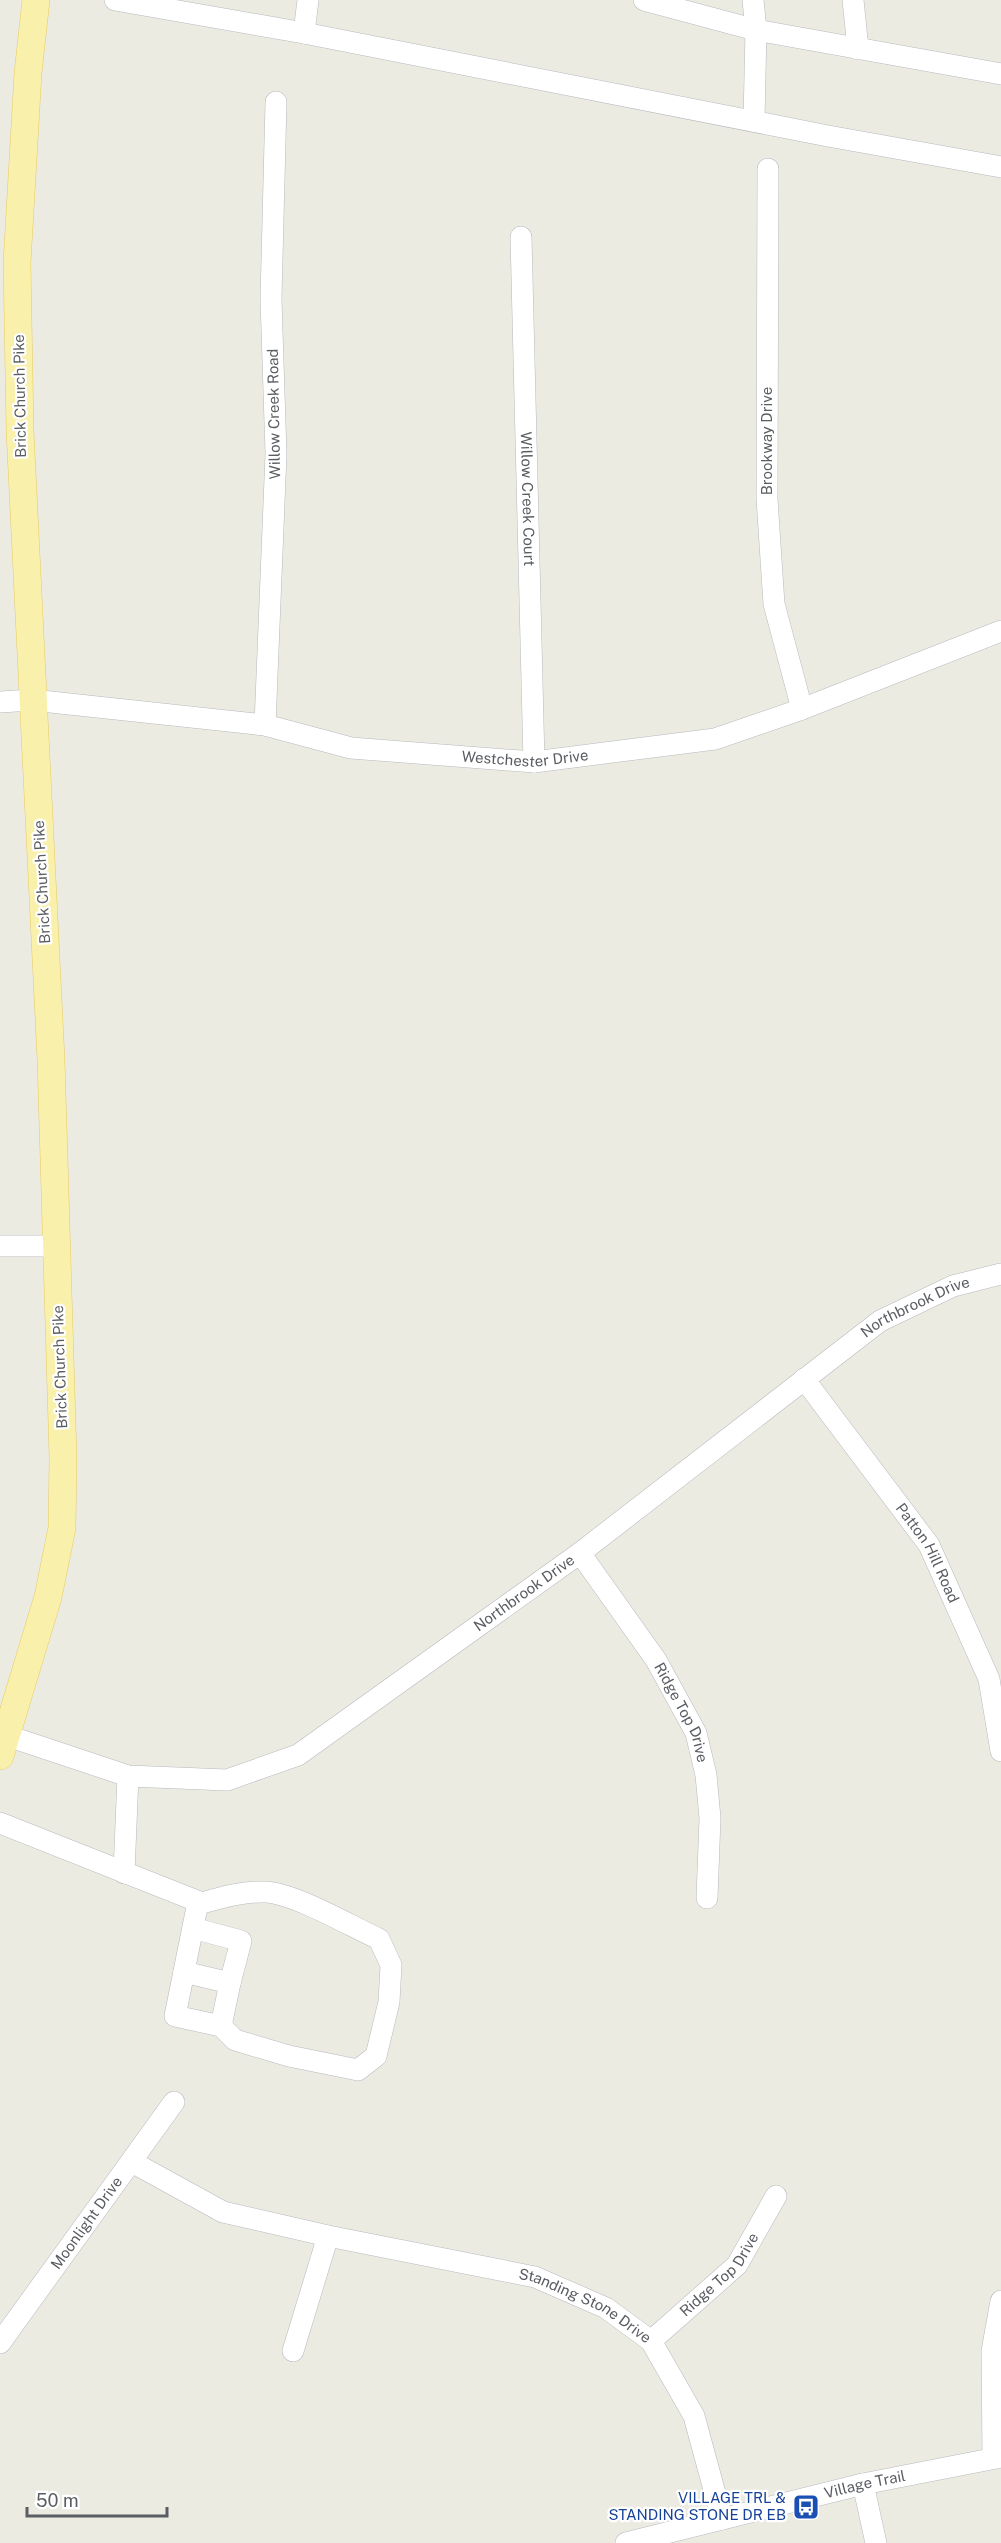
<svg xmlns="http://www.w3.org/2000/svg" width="1001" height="2543" viewBox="0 0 1001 2543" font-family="'Public Sans',sans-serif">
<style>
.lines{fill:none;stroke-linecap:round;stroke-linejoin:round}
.minor-casing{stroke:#b7b9be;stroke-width:22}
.major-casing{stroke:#e6ca61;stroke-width:28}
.minor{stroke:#fff;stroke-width:21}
.major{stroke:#f9f1ab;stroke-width:27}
.labels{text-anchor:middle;stroke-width:4.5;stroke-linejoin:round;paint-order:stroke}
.street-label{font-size:15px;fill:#5a5d62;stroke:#fff}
.transit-label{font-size:15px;fill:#164399;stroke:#fff;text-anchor:end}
</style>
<rect width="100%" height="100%" fill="#ecebe2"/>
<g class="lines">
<defs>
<g id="minor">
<path d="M115,0L304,33"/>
<path d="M308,0L304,33L828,136L1001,167"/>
<path d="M644,0L756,30L1001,74"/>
<path d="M753,0L756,30L754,121"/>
<path d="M853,0L858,49"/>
<path d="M768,169L767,499L774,604L802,709"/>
<path id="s1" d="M521,237L534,762"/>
<path id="s2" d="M0,702L32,700L265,725L351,748L534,762L715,739L802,709L1001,631"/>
<path d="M265,725L276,454L271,299L276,102"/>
<path d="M0,1246H57"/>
<path id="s3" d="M804,1379L929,1545L989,1679L1001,1751"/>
<path id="s4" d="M580,1553L656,1660L696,1733L706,1775L710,1818L707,1898"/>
<path id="s5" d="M8,1736L128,1776L227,1780L298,1755L580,1553L880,1321L953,1286L1001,1274"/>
<path d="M0,1823L202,1903C223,1897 244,1891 266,1892C296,1894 350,1926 379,1939L391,1965L389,2002L376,2056L358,2070L289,2056L235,2040L221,2026"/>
<path d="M124,1873L128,1776"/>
<path d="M198,1902L175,2016L221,2026L230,1983"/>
<path d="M184,1972L230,1983L241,1941L193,1928"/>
<path id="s6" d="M132,2162L223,2212L328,2236L535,2277L606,2308L651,2341L694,2416L722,2519"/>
<path id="s7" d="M651,2341L737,2265L776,2196"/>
<path id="s8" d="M0,2343L174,2102"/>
<path d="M293,2351L328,2236"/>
<path d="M993,2458L992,2351L1001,2301"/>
<path d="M863,2484L876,2543"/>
<path id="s9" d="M626,2543L863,2484L1001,2457"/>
</g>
<path id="major" d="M0,1756L48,1597L62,1528L63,1457L51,1060L20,431L17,263L28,73L36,0"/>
</defs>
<!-- minor casing -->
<use href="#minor" class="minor-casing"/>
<!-- major casing -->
<use href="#major" class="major-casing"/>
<!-- minor -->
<use href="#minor" class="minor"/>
<!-- major -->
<use href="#major" class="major"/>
</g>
<!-- icons -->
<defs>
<symbol id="bus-square" viewBox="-11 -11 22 22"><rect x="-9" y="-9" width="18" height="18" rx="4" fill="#1a4fb4" stroke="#fff"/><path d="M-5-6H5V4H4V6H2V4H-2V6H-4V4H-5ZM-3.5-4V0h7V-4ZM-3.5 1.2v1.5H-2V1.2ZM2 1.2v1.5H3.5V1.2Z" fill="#fff"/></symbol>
</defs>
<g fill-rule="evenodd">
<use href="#bus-square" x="791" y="2492" width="30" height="30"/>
</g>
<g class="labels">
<!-- street labels -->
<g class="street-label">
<text transform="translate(20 396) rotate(-91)" y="5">Brick Church Pike</text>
<text transform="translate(274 414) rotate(-91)" y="5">Willow Creek Road</text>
<text transform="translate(767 441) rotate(-90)" y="5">Brookway Drive</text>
<text dy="5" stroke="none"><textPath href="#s1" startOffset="262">Willow Creek Court</textPath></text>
<text dy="5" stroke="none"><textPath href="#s2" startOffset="530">Westchester Drive</textPath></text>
<text transform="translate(42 882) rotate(-93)" y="5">Brick Church Pike</text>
<text dy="5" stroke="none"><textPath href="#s5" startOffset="1065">Northbrook Drive</textPath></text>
<text transform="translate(60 1367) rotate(-92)" y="5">Brick Church Pike</text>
<text dy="5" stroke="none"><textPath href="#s3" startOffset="214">Patton Hill Road</textPath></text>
<text dy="5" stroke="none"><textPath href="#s5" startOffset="579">Northbrook Drive</textPath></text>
<text dy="5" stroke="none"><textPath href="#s4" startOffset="190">Ridge Top Drive</textPath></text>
<text dy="5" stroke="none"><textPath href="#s8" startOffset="148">Moonlight Drive</textPath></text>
<text dy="5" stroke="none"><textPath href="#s7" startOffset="96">Ridge Top Drive</textPath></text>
<text dy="5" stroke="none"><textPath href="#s6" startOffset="480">Standing Stone Drive</textPath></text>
<text dy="5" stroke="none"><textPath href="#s9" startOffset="246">Village Trail</textPath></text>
</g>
<!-- transit labels -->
<g class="transit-label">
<text x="786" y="2503">VILLAGE TRL &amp;<tspan x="786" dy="17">STANDING STONE DR EB</tspan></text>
</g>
</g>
<!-- scale -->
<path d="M27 2507v9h140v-9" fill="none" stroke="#5a5d62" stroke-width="3"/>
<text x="36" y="2507" font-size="18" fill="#5a5d62" stroke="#ffffff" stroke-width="4.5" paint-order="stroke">50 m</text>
</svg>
